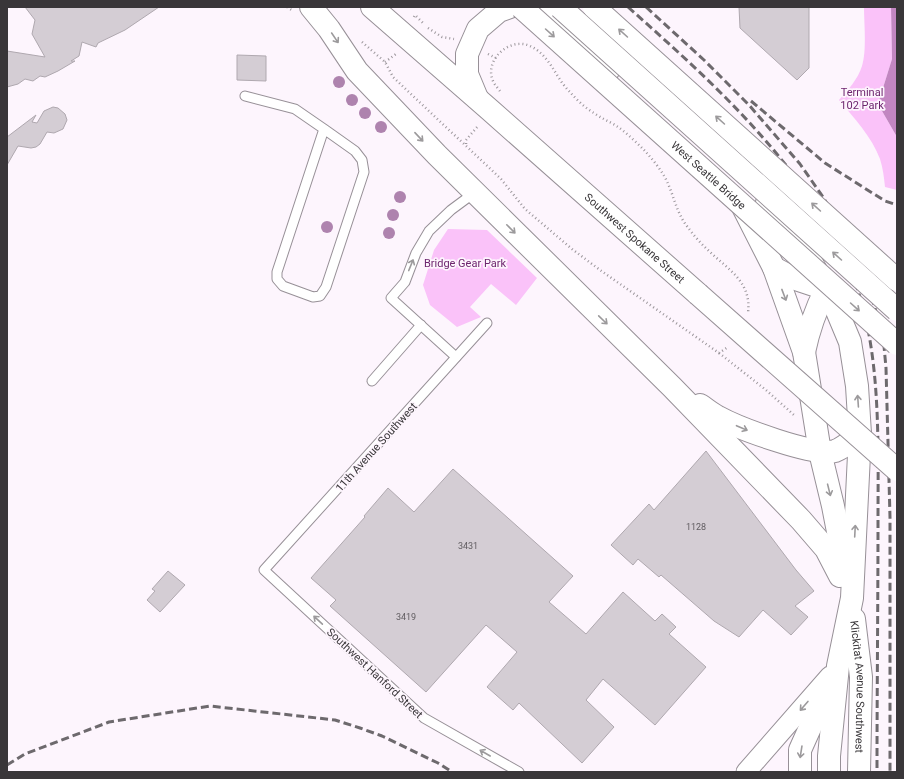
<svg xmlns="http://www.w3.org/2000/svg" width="904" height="779" viewBox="0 0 904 779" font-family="Roboto,sans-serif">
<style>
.green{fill:#fac2f9}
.water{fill:#c286c1}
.building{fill:#d4cdd4;stroke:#afa8af}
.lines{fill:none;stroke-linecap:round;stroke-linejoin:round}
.service-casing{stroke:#979097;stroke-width:11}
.minor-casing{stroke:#979097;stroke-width:21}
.tertiary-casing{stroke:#979097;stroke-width:24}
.secondary-casing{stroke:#979097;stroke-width:24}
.path{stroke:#9c979c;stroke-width:2.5;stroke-dasharray:1 3;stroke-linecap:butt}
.service{stroke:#fff;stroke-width:9}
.minor{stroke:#fff;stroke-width:19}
.tertiary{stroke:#fff;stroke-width:22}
.secondary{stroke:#fff;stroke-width:22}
.rail{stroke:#6d696d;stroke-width:3;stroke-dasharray:8 4;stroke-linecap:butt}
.secondary-bridge-casing{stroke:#979097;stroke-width:24;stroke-linecap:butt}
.motorway-bridge-casing{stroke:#979097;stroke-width:24;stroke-linecap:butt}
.secondary-bridge{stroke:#fff;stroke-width:22}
.motorway-bridge{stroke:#fff;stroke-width:22}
.tree{fill:#ae83ae}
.oneway{stroke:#9c9a9c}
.labels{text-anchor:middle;stroke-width:3.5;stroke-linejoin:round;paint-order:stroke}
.number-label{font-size:9px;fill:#605c60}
.park-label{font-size:11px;fill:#6d256e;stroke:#fdf5fd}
.street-label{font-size:11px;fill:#393639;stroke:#fdf5fd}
</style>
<rect width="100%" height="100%" fill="#fdf5fd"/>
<!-- green -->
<g class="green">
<path d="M864,7H891L892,59L878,104L897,137V190L885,187C884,178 883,168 880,159C872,137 854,118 839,100C848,90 858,79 862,66C867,51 864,23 864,7Z"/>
<path d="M448,229L487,230L537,278L516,305L491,284L470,307L481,317L457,327L430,305L423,285L434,250Z"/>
</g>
<!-- water -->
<path class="water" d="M891,7H897V137L878,104L892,59Z"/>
<!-- building -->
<g class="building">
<path d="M25,7H159L125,30L98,43L96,47L82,42L79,56L71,61H75L58,71L45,77L40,76L33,81L25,79L18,84L7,87V51L45,57L32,34L35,20Z"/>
<path d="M739,7H809V68L797,80L740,28Z"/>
<path d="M237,55L266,56V81L237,80Z"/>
<path d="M53,107L58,108L65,114L67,120L63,129L54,133L47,132L40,144L36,147L31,148L18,146L7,165V137L36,115L32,122L37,123L44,111Z"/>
<path d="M706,451L796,570L814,591L795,606L808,617L791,635L763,610L739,637L714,621L661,575L659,577L638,559L633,565L611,545L649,504L654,510Z"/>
<path d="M453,469L573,576L549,602L586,634L623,592L655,621L662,614L676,627L669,634L706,667L655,725L603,679L586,700L614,727L582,763L519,703L513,710L487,687L517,652L486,625L426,692L330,606L336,600L311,578L365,517L364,516L388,488L414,512Z"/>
<path d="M168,571L185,585L160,612L147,600L155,591L152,589Z"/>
</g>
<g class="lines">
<defs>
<g id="service">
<path d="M245,96L295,109L324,129L277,272V279L283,286L313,297L320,296L326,287L364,172L362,160L355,151L324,129"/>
<path d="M487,323L264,570L424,718L519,772"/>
<path d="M456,357L391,298L405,282L416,253L429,231L451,210L474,193"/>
<path d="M372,381L421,325"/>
</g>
<path id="minor" d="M746,772L830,676"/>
<g id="tertiary">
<path d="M311,7L329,29L357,71L437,155L672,387L801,520L826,549L840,576"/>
<path d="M551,7L582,47L608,71"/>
<path d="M477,98L467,74V54L478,29L499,11L510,7"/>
<path d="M767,203L800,242L832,299L850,342L857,386L860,434L852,598L838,666L829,756V772"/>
<path d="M743,207L774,268L804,352L820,452L833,506L845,568"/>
<path d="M774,268L793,278L826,289C815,311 809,328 804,352"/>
<path d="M700,405C706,409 712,414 718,417C738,428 815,457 835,451C844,448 853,439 860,434"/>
<path id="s1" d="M854,619L861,677L859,772"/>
<path d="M800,772V750L831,681"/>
</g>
<g id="secondary">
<path id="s2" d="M372,7L490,110L698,294"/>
</g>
</defs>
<!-- service casing -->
<use href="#service" class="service-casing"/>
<!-- minor casing -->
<use href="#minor" class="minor-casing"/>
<!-- tertiary casing -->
<use href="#tertiary" class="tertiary-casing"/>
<!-- secondary casing -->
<use href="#secondary" class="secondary-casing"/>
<!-- path -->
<g class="path">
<path d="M287,7L293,11"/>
<path d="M414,17L415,15L423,23"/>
<path d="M428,28L442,37L454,39"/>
<path d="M362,42L385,62L393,77L501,179L525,209L572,249L600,270L719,353L728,347"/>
<path d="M488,54L496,58"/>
<path d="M385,62L396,54"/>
<path d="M500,91C497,87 493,83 492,78C486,58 511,37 530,46C550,55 555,77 569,91C576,99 585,108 594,113C601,118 608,121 615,125C626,132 636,142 645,151C654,161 664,173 669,186C674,198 677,211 684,222C691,232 699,242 708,250C727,269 752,281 748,313"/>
<path d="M466,144V140L478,126"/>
<path d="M719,353L766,390L794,415"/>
</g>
<!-- service -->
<use href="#service" class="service"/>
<!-- minor -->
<use href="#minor" class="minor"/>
<!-- tertiary -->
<use href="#tertiary" class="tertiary"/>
<!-- secondary -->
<use href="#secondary" class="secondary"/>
<!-- rail -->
<g class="rail">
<path d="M628,7C683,56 739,106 785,164C800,182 810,203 822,222C836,244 852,269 859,294C881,363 878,448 878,519C878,604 877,688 877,772"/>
<path d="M646,7L704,60L749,105L800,164L823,197L861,262L883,335L886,368L890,517V772"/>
<path d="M751,101L825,163L885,201L897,205"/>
<path d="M7,765L25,754L109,722L210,706L335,720L360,728L382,736L438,763L452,772"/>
</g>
<defs>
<path id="secondary-bridge" d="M698,294L897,470"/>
<g id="motorway-bridge">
<path id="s3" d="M521,7L897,344"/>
<path d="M560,7L897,310"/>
<path d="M594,7L897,280"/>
</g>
</defs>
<!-- secondary-bridge casing -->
<use href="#secondary-bridge" class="secondary-bridge-casing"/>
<!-- motorway-bridge casing -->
<use href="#motorway-bridge" class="motorway-bridge-casing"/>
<!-- secondary-bridge -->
<use href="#secondary-bridge" class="secondary-bridge"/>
<!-- motorway-bridge -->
<use href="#motorway-bridge" class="motorway-bridge"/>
</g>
<!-- trees -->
<g class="tree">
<circle cx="339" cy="82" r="6"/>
<circle cx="352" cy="100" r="6"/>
<circle cx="365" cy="113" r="6"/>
<circle cx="381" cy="127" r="6"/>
<circle cx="400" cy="197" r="6"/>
<circle cx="393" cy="215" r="6"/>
<circle cx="327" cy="227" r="6"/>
<circle cx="389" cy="233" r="6"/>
</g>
<!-- one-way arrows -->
<defs><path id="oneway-shaft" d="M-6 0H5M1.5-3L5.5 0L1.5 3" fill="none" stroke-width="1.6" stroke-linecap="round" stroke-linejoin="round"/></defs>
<g class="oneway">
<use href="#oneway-shaft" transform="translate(550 33) rotate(42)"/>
<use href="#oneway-shaft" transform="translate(623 33) rotate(-138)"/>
<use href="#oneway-shaft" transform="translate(335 38) rotate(56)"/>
<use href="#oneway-shaft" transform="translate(720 120) rotate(-138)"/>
<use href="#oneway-shaft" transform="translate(419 137) rotate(47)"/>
<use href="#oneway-shaft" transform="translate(816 207) rotate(-138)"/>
<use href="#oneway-shaft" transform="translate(511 229) rotate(45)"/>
<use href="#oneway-shaft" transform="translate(837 256) rotate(-138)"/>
<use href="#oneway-shaft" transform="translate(411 265) rotate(-68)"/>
<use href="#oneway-shaft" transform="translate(784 295) rotate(69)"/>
<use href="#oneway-shaft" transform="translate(855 307) rotate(42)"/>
<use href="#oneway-shaft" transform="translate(603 320) rotate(44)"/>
<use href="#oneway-shaft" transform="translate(858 401) rotate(-94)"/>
<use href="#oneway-shaft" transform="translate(742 428) rotate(23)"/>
<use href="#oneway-shaft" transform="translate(829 490) rotate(76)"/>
<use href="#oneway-shaft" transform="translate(855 531) rotate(-87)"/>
<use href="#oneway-shaft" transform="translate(318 620) rotate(-137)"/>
<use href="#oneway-shaft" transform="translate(804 706) rotate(131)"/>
<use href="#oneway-shaft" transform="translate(801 752) rotate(99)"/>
<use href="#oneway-shaft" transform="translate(485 753) rotate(-150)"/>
</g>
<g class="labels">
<!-- number labels -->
<g class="number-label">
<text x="696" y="530">1128</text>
<text x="468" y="549">3431</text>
<text x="406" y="620">3419</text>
</g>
<!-- park labels -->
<g class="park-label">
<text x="862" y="96">Terminal<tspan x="862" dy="13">102 Park</tspan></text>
<text x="465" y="267">Bridge Gear Park</text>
</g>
<!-- street labels -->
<g class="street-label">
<text dy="4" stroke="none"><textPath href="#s3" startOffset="252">West Seattle Bridge</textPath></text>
<text dy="4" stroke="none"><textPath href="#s2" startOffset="350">Southwest Spokane Street</textPath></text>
<text transform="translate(376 447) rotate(-48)" y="4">11th Avenue Southwest</text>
<text transform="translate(375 673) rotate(43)" y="4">Southwest Hanford Street</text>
<text dy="4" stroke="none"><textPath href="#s1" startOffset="68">Klickitat Avenue Southwest</textPath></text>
</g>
</g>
<!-- border -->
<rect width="904" height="779" fill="none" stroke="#393639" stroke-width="16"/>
</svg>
